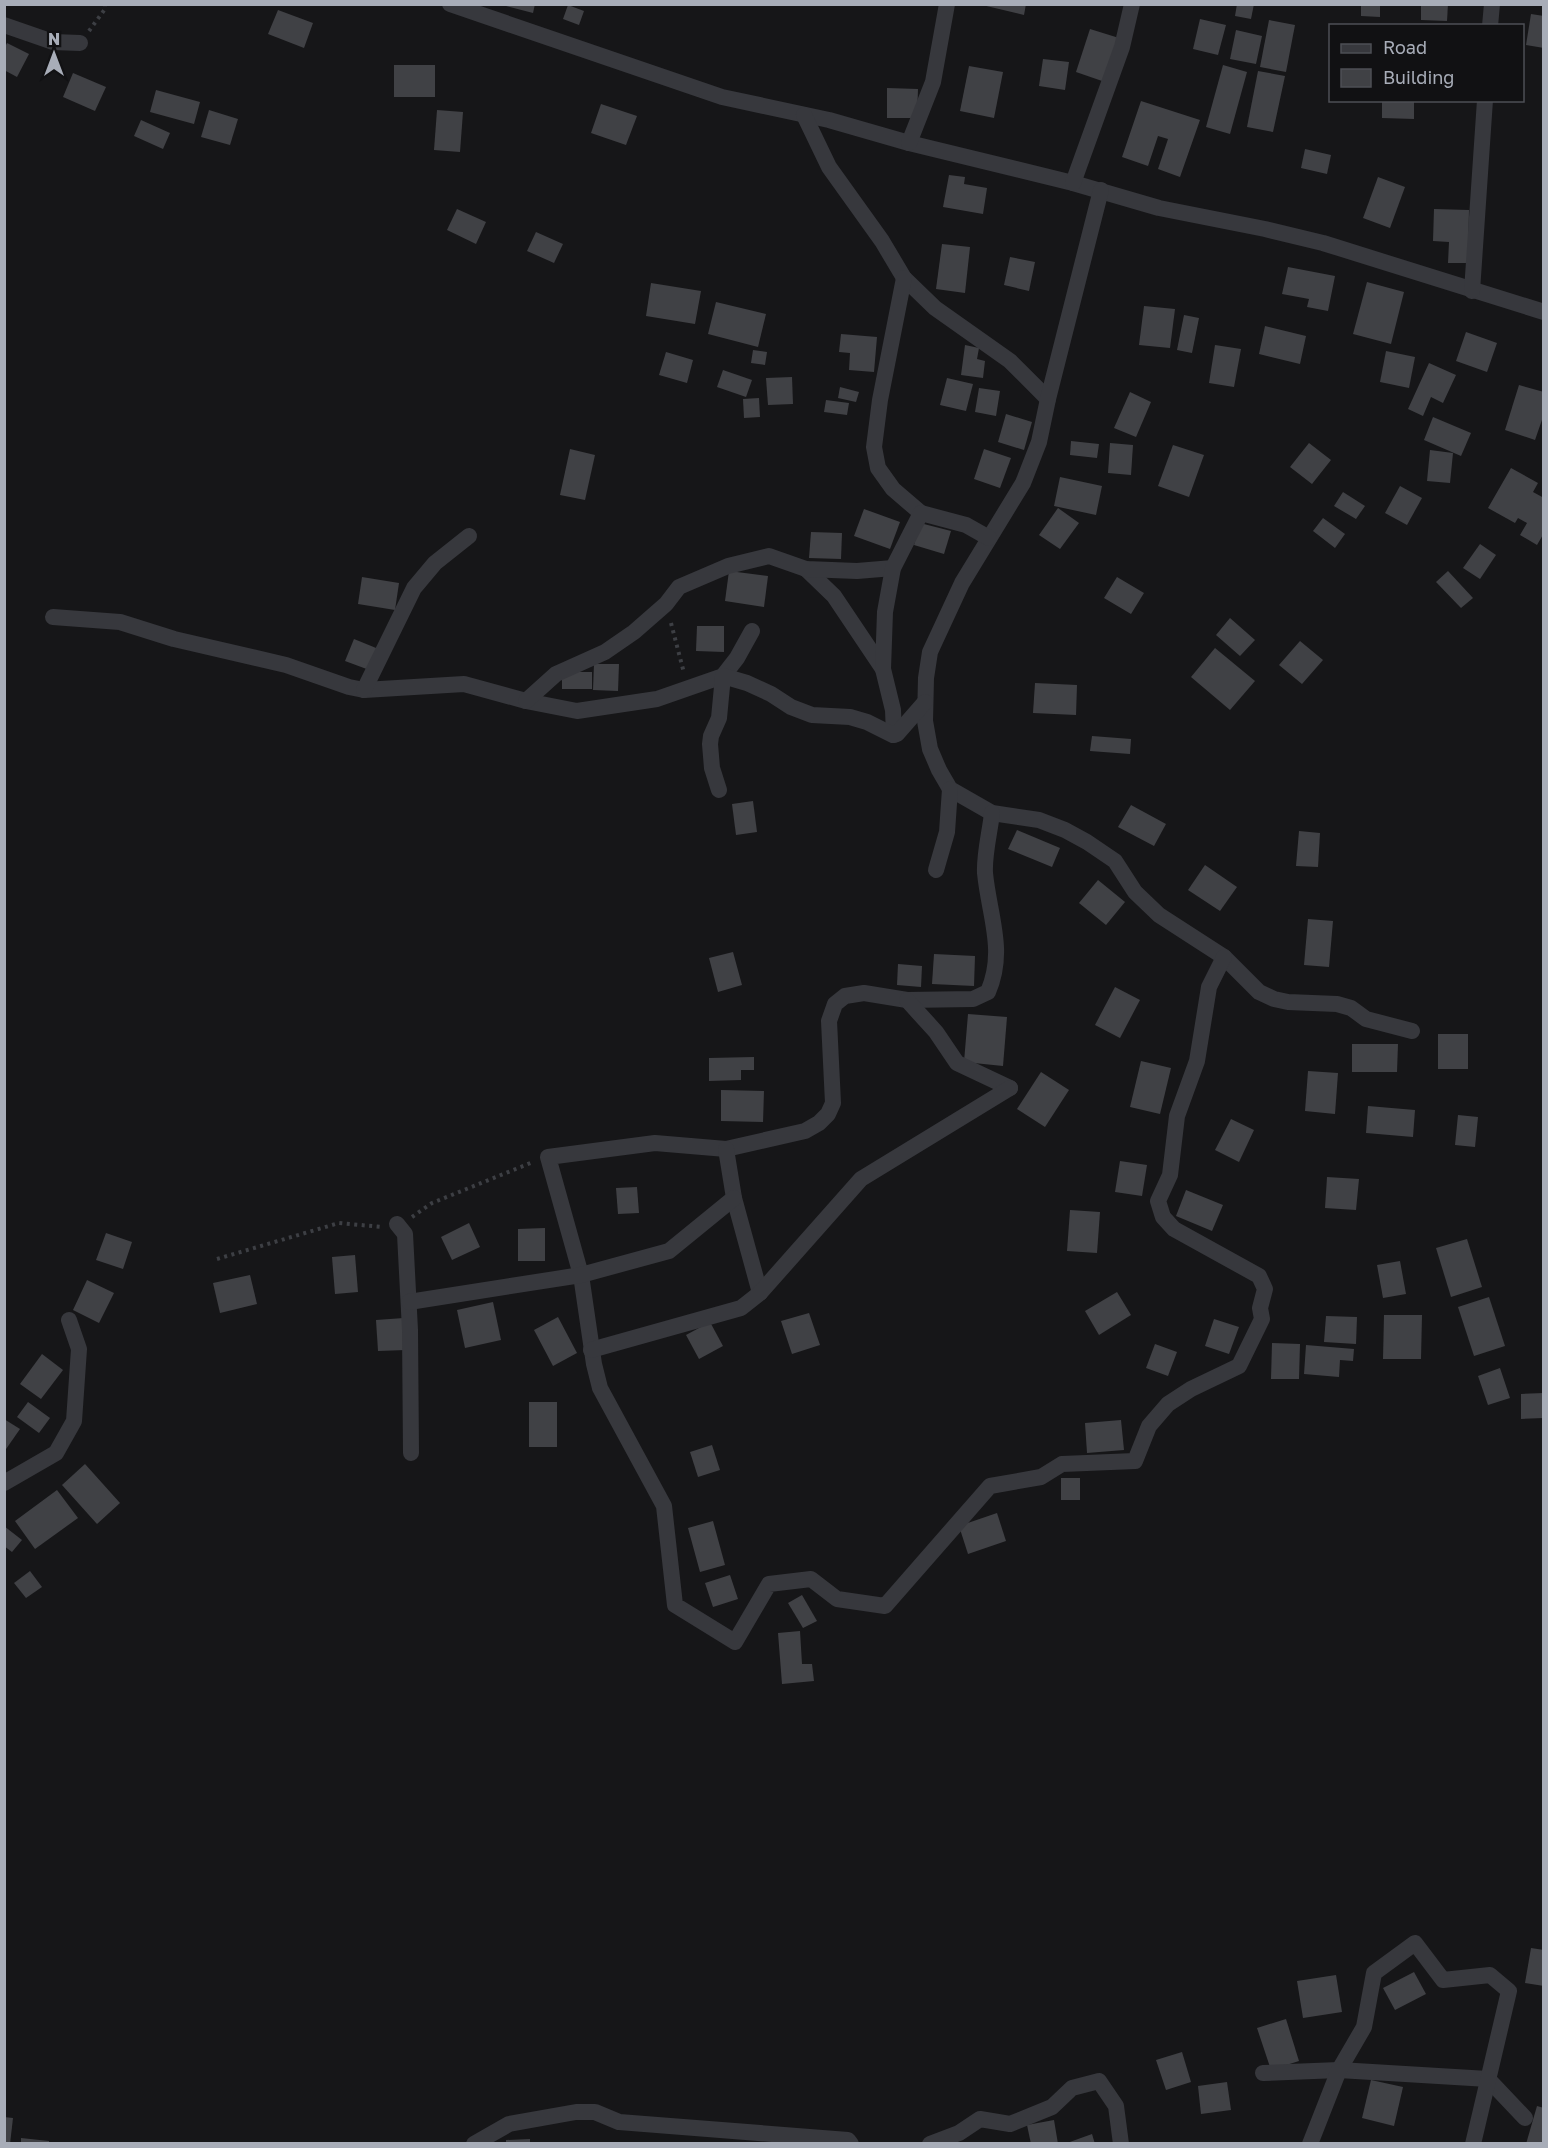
<svg xmlns="http://www.w3.org/2000/svg" width="1548" height="2148" viewBox="0 0 1548 2148" font-family="'Golos Text',sans-serif">
<style>
.building{fill:#404145}
.lines{fill:none;stroke-linecap:round;stroke-linejoin:round}
.path{stroke:#3d3f44;stroke-width:4;stroke-dasharray:3 4.5;stroke-linecap:butt}
.street{stroke:#37383d;stroke-width:16}
</style>
<rect width="100%" height="100%" fill="#161618"/>
<!-- building -->
<g class="building">
<path d="M498,4H535L533,13Z"/>
<path d="M978,4H1026L1024,15Z"/>
<path d="M1237,4H1254L1251,19L1235,16Z"/>
<path d="M1361,4H1380V17L1361,16Z"/>
<path d="M1421,4H1448L1447,21L1421,20Z"/>
<path d="M568,5L584,11L579,25L563,19Z"/>
<path d="M278,10L313,23L304,48L268,34Z"/>
<path d="M1531,14L1544,16V48L1526,45Z"/>
<path d="M1200,19L1226,25L1218,55L1193,49Z"/>
<path d="M1269,20L1295,25L1286,72L1260,67Z"/>
<path d="M1090,29L1119,38L1105,82L1076,72Z"/>
<path d="M1236,30L1262,36L1256,64L1230,59Z"/>
<path d="M7,43L29,54L17,77L4,70V49Z"/>
<path d="M1043,59L1069,62L1065,90L1039,86Z"/>
<rect x="394" y="65" width="41" height="32"/>
<path d="M1223,65L1247,72L1230,134L1206,127Z"/>
<path d="M969,66L1003,72L994,118L960,111Z"/>
<path d="M1258,71L1285,76L1273,132L1247,127Z"/>
<path d="M73,73L106,87L95,111L63,97Z"/>
<path d="M887,88L918,89L917,118H887Z"/>
<path d="M156,90L200,102L194,124L150,112Z"/>
<path d="M1382,100H1414V119L1382,118Z"/>
<path d="M1141,101L1200,120L1180,177L1158,169L1168,139L1158,136L1148,166L1122,157Z"/>
<path d="M601,104L637,116L626,145L591,133Z"/>
<path d="M209,110L238,119L230,145L201,137Z"/>
<path d="M437,110L463,112L460,152L434,150Z"/>
<path d="M141,120L170,133L163,149L134,136Z"/>
<path d="M1305,149L1331,155L1327,174L1301,168Z"/>
<path d="M949,175L965,177L964,184L987,188L983,214L943,207Z"/>
<path d="M1378,177L1405,187L1390,228L1363,218Z"/>
<path d="M457,209L486,222L476,244L447,230Z"/>
<path d="M1434,209L1469,210L1468,263H1448L1449,242L1433,241Z"/>
<path d="M536,232L563,244L554,263L527,251Z"/>
<path d="M942,244L970,247L965,293L936,289Z"/>
<path d="M1010,257L1035,262L1029,291L1004,285Z"/>
<path d="M1288,267L1335,276L1328,311L1307,307L1309,299L1282,294Z"/>
<path d="M1367,282L1404,292L1391,344L1353,334Z"/>
<path d="M651,283L701,291L695,324L646,316Z"/>
<path d="M716,302L766,314L758,347L708,334Z"/>
<path d="M1144,306L1175,309L1170,348L1139,345Z"/>
<path d="M1184,315L1199,318L1192,353L1177,350Z"/>
<path d="M1265,326L1306,336L1300,364L1259,354Z"/>
<path d="M1466,332L1497,343L1487,372L1456,361Z"/>
<path d="M841,334L877,337L874,372L849,370L850,353L839,352Z"/>
<path d="M965,345L979,348L977,359L985,361L983,378L961,375Z"/>
<path d="M1215,345L1241,349L1234,387L1209,383Z"/>
<path d="M753,350L767,352L765,365L751,363Z"/>
<path d="M1386,351L1415,357L1409,388L1380,382Z"/>
<path d="M666,352L693,360L687,383L659,375Z"/>
<path d="M1429,363L1456,375L1443,403L1431,397L1423,416L1408,409Z"/>
<path d="M723,370L752,380L746,397L717,387Z"/>
<path d="M792,377L793,404L768,405L766,378Z"/>
<path d="M947,378L973,384L966,411L940,405Z"/>
<path d="M1519,385L1544,392V414L1535,440L1505,430Z"/>
<path d="M840,387L859,392L856,402L838,398Z"/>
<path d="M979,388L1000,391L996,416L975,412Z"/>
<path d="M1130,392L1151,402L1136,437L1114,428Z"/>
<path d="M759,398L760,417L744,418L743,399Z"/>
<path d="M826,400L849,403L847,415L824,412Z"/>
<path d="M1006,414L1032,422L1024,450L998,442Z"/>
<path d="M1433,417L1471,433L1461,456L1424,440Z"/>
<path d="M1071,441L1099,444L1097,458L1070,455Z"/>
<path d="M1110,443L1133,445L1131,475L1108,473Z"/>
<path d="M1309,443L1331,460L1312,484L1290,467Z"/>
<path d="M1173,445L1204,455L1189,497L1158,486Z"/>
<path d="M570,449L595,455L585,500L560,495Z"/>
<path d="M984,449L1011,458L1000,488L974,479Z"/>
<path d="M1430,450L1453,453L1450,483L1427,481Z"/>
<path d="M1511,468L1538,483L1533,492L1544,498V533L1537,545L1520,535L1527,523L1518,518L1515,523L1488,508Z"/>
<path d="M1060,477L1102,486L1096,515L1054,506Z"/>
<path d="M1400,486L1422,498L1407,525L1385,513Z"/>
<path d="M1343,492L1365,506L1356,519L1334,506Z"/>
<path d="M1058,508L1079,523L1060,549L1039,535Z"/>
<path d="M864,509L900,522L890,549L854,536Z"/>
<path d="M1323,518L1345,534L1335,548L1313,531Z"/>
<path d="M920,523L951,531L944,554L914,545Z"/>
<path d="M811,532L842,533L841,559L809,558Z"/>
<path d="M1480,544L1496,555L1480,579L1463,568Z"/>
<path d="M729,571L768,576L764,607L725,601Z"/>
<path d="M1448,571L1473,598L1461,608L1436,582Z"/>
<path d="M362,577L399,583L395,610L358,604Z"/>
<path d="M1117,577L1144,593L1131,614L1104,598Z"/>
<path d="M1230,618L1255,640L1240,656L1216,635Z"/>
<path d="M697,626H724V652L696,651Z"/>
<path d="M354,639L381,650L372,671L345,661Z"/>
<path d="M1300,641L1323,660L1302,684L1279,665Z"/>
<path d="M1215,648L1255,681L1230,710L1191,677Z"/>
<path d="M594,664H619L618,691L593,690Z"/>
<rect x="562" y="672" width="30" height="17"/>
<path d="M1035,683L1077,685L1076,715L1033,713Z"/>
<path d="M1092,736L1131,739L1130,754L1090,751Z"/>
<path d="M753,801L757,832L736,835L732,804Z"/>
<path d="M1131,805L1166,824L1154,846L1118,827Z"/>
<path d="M1017,830L1060,848L1052,867L1008,849Z"/>
<path d="M1299,831L1320,833L1318,867L1296,866Z"/>
<path d="M1205,865L1237,887L1220,911L1188,890Z"/>
<path d="M1098,880L1125,902L1106,925L1079,903Z"/>
<path d="M1308,919L1333,921L1329,967L1304,965Z"/>
<path d="M733,952L742,985L718,992L709,958Z"/>
<path d="M934,954L975,956L974,986L932,984Z"/>
<path d="M898,964L922,966L921,987L897,985Z"/>
<path d="M1115,987L1140,1000L1120,1038L1095,1025Z"/>
<path d="M968,1014L1007,1017L1003,1066L964,1062Z"/>
<rect x="1438" y="1034" width="30" height="35"/>
<path d="M1352,1044H1398L1397,1072H1352Z"/>
<path d="M754,1057V1070H741V1080L709,1081V1058Z"/>
<path d="M1141,1061L1171,1068L1160,1114L1130,1107Z"/>
<path d="M1308,1071L1338,1073L1335,1114L1305,1111Z"/>
<path d="M1041,1072L1069,1090L1045,1127L1017,1109Z"/>
<path d="M721,1090L764,1091L763,1122L721,1121Z"/>
<path d="M1368,1106L1415,1110L1413,1137L1366,1133Z"/>
<path d="M1458,1115L1478,1117L1475,1147L1455,1145Z"/>
<path d="M1231,1119L1254,1130L1239,1162L1215,1150Z"/>
<path d="M1120,1161L1147,1165L1142,1196L1115,1192Z"/>
<path d="M1327,1177L1359,1179L1356,1210L1325,1208Z"/>
<path d="M637,1187L639,1213L618,1214L616,1188Z"/>
<path d="M1186,1190L1223,1205L1212,1231L1176,1216Z"/>
<path d="M1070,1210L1100,1212L1097,1253L1067,1251Z"/>
<path d="M469,1223L480,1247L452,1260L441,1237Z"/>
<path d="M545,1228V1261H518V1229Z"/>
<path d="M106,1233L132,1242L123,1269L96,1260Z"/>
<path d="M1467,1239L1482,1287L1451,1297L1436,1248Z"/>
<path d="M355,1255L358,1292L335,1294L332,1257Z"/>
<path d="M1400,1261L1406,1294L1383,1298L1377,1265Z"/>
<path d="M250,1275L257,1304L220,1313L213,1283Z"/>
<path d="M87,1280L114,1293L99,1323L73,1310Z"/>
<path d="M1117,1292L1131,1315L1099,1335L1085,1311Z"/>
<path d="M1489,1297L1505,1346L1474,1356L1458,1307Z"/>
<path d="M493,1302L501,1340L465,1348L457,1310Z"/>
<path d="M809,1313L820,1345L792,1354L781,1321Z"/>
<path d="M1384,1315H1422L1421,1359H1383Z"/>
<path d="M1326,1316L1357,1317L1356,1344L1324,1342Z"/>
<path d="M558,1317L577,1353L553,1366L534,1330Z"/>
<path d="M404,1318L406,1350L378,1351L376,1320Z"/>
<path d="M1214,1319L1239,1327L1229,1354L1205,1346Z"/>
<path d="M710,1322L723,1346L699,1359L686,1335Z"/>
<path d="M1272,1343L1300,1344L1299,1379H1271Z"/>
<path d="M1155,1344L1177,1352L1168,1376L1146,1368Z"/>
<path d="M1306,1345L1354,1349L1353,1361L1340,1360L1339,1377L1304,1374Z"/>
<path d="M42,1354L63,1370L41,1399L20,1384Z"/>
<path d="M1500,1368L1510,1398L1488,1405L1478,1376Z"/>
<path d="M1544,1393V1418L1521,1419V1394Z"/>
<path d="M28,1402L50,1418L39,1433L17,1417Z"/>
<rect x="529" y="1402" width="28" height="45"/>
<path d="M4,1419L20,1429L4,1452Z"/>
<path d="M1121,1420L1124,1450L1087,1453L1085,1423Z"/>
<path d="M712,1445L720,1470L698,1477L690,1452Z"/>
<path d="M85,1464L120,1503L97,1524L62,1485Z"/>
<rect x="1061" y="1478" width="19" height="22"/>
<path d="M57,1490L78,1518L35,1549L15,1521Z"/>
<path d="M997,1513L1006,1541L968,1554L959,1526Z"/>
<path d="M713,1521L725,1565L700,1572L688,1528Z"/>
<path d="M4,1526L22,1540L12,1552L4,1546Z"/>
<path d="M30,1571L42,1587L26,1598L14,1583Z"/>
<path d="M730,1575L738,1599L713,1607L705,1583Z"/>
<path d="M802,1595L817,1621L803,1628L788,1603Z"/>
<path d="M800,1631L802,1664H812L814,1681L782,1684L778,1633Z"/>
<path d="M1531,1948L1544,1950V1986L1525,1983Z"/>
<path d="M1414,1972L1426,1994L1395,2010L1383,1988Z"/>
<path d="M1336,1975L1342,2012L1303,2018L1297,1981Z"/>
<path d="M1286,2019L1299,2061L1271,2070L1257,2028Z"/>
<path d="M1182,2052L1191,2082L1166,2090L1156,2060Z"/>
<path d="M1371,2080L1403,2087L1394,2126L1362,2118Z"/>
<path d="M1227,2082L1231,2110L1201,2114L1198,2086Z"/>
<path d="M1537,2106L1544,2108V2144H1526Z"/>
<path d="M4,2117L13,2118L10,2144H4Z"/>
<path d="M1054,2120L1058,2144H1031L1027,2125Z"/>
<path d="M1092,2134L1095,2144H1067V2143Z"/>
<path d="M21,2138L49,2141V2144H21Z"/>
<path d="M530,2139V2144H506V2140Z"/>
</g>
<g class="lines">
<!-- path -->
<g class="path">
<path d="M89,31L105,9V4"/>
<path d="M671,623L684,673"/>
<path d="M412,1217L432,1203L533,1162"/>
<path d="M217,1259L339,1223L382,1227"/>
</g>
<!-- street -->
<g class="street">
<path d="M450,4L722,97L829,120L909,143L1073,183L1159,208L1265,229L1323,243L1544,312"/>
<path d="M4,25L53,42L80,43"/>
<path d="M1490,26L1492,4"/>
<path d="M804,115L829,167L882,241L904,278L935,308L1010,361L1048,399"/>
<path d="M909,143L933,82L947,4"/>
<path d="M1073,183L1122,47L1132,4"/>
<path d="M1101,190L1048,399L1039,442L1023,483L962,583L930,652L926,678L925,721L930,749L939,770L950,789L992,813L1039,820L1065,830L1087,842L1115,861L1135,892L1159,915L1224,957L1259,992L1274,999L1288,1002L1337,1004L1351,1008L1366,1019L1412,1031"/>
<path d="M904,278L880,400L874,447L878,468L893,489L921,513"/>
<path d="M1472,291L1485,100"/>
<path d="M806,569L834,596L883,669"/>
<path d="M53,617L120,622L174,639L286,665L349,687L364,690L464,684L526,701L577,711L657,699L723,676L737,658L752,631"/>
<path d="M364,690L414,588L435,563L469,536"/>
<path d="M526,701L556,674L605,652L634,632L666,604L679,587L728,566L769,556L806,569L857,571L893,568"/>
<path d="M894,735L893,710L883,669L885,612L893,568L921,513L966,525L989,538"/>
<path d="M719,790L712,768L710,744L711,736L719,718L723,676L747,683L771,694L791,707L812,715L850,717L867,722L893,735L897,734L925,702"/>
<path d="M992,813C990,832 984,854 985,873C989,915 1006,951 988,992L973,999L907,1000L864,993L845,996L835,1004L829,1021L833,1103L828,1114L819,1123L805,1131L726,1149L655,1143L548,1157L581,1275L594,1364L600,1388L664,1506L675,1605L735,1642L769,1584L811,1579L837,1599L885,1606L990,1486L1041,1477L1062,1464L1135,1461L1149,1426L1168,1404L1191,1389L1239,1366L1262,1319L1260,1308L1265,1289L1259,1276L1174,1229L1163,1217L1158,1201L1170,1175L1177,1116L1197,1061L1209,987L1224,957"/>
<path d="M936,870L947,832L950,789"/>
<path d="M907,1000L936,1032L957,1063L1010,1088"/>
<path d="M726,1149L734,1198L760,1293"/>
<path d="M397,1224L405,1234L410,1330L411,1453"/>
<path d="M409,1302L581,1275L669,1251L734,1198"/>
<path d="M591,1350L741,1308L760,1293L861,1179L1010,1088"/>
<path d="M4,1483L56,1453L74,1421L79,1349L69,1320"/>
<path d="M1263,2073L1339,2070L1488,2079L1525,2118"/>
<path d="M474,2144L509,2124L576,2112H595L619,2122L848,2140L851,2144"/>
<path d="M930,2144L959,2133L980,2119L1010,2124L1052,2107L1072,2088L1099,2081L1116,2106L1121,2144"/>
<path d="M1310,2144L1339,2070L1364,2027L1374,1973L1415,1943L1443,1980L1490,1975L1509,1991L1473,2144"/>
</g>
</g>
<!-- border -->
<rect width="1548" height="2148" fill="none" stroke="#a8adb8" stroke-width="12"/>
<!-- legend -->
<rect x="1329" y="24" width="195" height="78" fill="#111113" stroke="#4d4f55" stroke-width="1.5"/>
<rect x="1341" y="44" width="30" height="9" fill="#37383d" stroke="#4d4f55" stroke-width="1.5"/>
<text x="1383" y="54" font-size="18" fill="#a8adb8">Road</text>
<rect x="1341" y="69" width="30" height="18" fill="#404145" stroke="#4d4f55" stroke-width="1.5"/>
<text x="1383" y="84" font-size="18" fill="#a8adb8">Building</text>
<!-- north arrow -->
<g transform="translate(54 54)" stroke="#111113" stroke-width="4.5" paint-order="stroke">
<path d="M0-4.5L10 22L0 15L-10 22Z" fill="#a8adb8"/>
<text y="-9" font-size="16" font-weight="bold" text-anchor="middle" fill="#a8adb8">N</text>
</g>
</svg>
